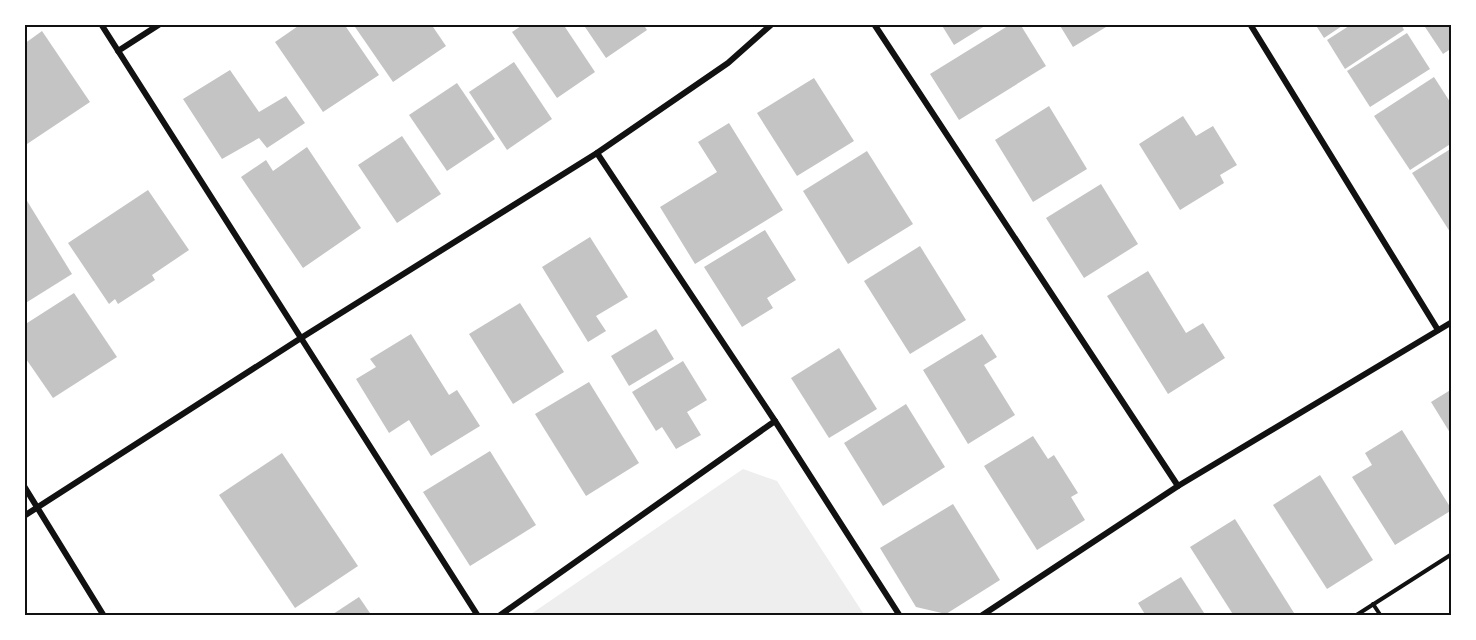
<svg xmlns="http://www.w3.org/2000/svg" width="1476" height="640" viewBox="0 0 1476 640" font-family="'Crimson Pro',serif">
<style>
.green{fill:#eee}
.building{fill:#c4c4c4}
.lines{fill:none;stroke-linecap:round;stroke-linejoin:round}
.path{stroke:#111;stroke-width:4}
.minor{stroke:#111;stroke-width:6}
.neatline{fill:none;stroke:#111;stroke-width:2}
</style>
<rect width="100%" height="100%" fill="#fff"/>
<!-- green -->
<path class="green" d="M743,469L777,481L865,616H528Z"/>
<!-- building -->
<g class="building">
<path d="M301,24H331L333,27L337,24H344L379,75L323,112L275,42Z"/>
<path d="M353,24H431L446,46L393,82Z"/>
<path d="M524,24H563L595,72L557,98L512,32Z"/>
<path d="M583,24H643L647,30L606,58Z"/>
<path d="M941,24H988L954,45Z"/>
<path d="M1011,24H1020L1046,66L959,120L930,74Z"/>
<path d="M1059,24H1111L1073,47Z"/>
<path d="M1315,24H1345L1324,38Z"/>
<path d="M1352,24H1401L1404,30L1345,69L1327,40Z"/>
<path d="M1423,24H1452V48L1443,54Z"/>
<path d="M42,31L90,102L24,146V44Z"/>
<path d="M1407,33L1430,69L1370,107L1347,71Z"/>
<path d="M514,62L552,119L507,150L469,92Z"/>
<path d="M230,70L259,112L286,96L305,123L267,148L259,138L222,159L183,99Z"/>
<path d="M1434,77L1452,105V143L1410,170L1374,116Z"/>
<path d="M814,78L854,141L797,176L757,113Z"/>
<path d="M457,83L495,139L447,171L409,115Z"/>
<path d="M1049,106L1087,169L1033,202L995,140Z"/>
<path d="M1183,116L1196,136L1213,126L1237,165L1220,175L1224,183L1180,210L1139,144Z"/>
<path d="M729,123L783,210L695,264L660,207L717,172L698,142Z"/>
<path d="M402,136L441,194L397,223L358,165Z"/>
<path d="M307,147L361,228L303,268L241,177L266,160L273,171Z"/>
<path d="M1452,148V235L1412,173Z"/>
<path d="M867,151L913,224L848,264L803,191Z"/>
<path d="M1101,184L1138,244L1084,278L1046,218Z"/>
<path d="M148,190L189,250L152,275L155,280L118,304L115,299L109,304L68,243Z"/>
<path d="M24,196L72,274L24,304Z"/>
<path d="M765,230L796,280L767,298L773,308L742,327L704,267Z"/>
<path d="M590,237L628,297L596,316L606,331L588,342L542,267Z"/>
<path d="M920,246L966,320L910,354L864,281Z"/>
<path d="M1148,271L1186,333L1203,323L1225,358L1168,394L1107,296Z"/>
<path d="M74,293L117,357L53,398L24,356V325Z"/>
<path d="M520,303L564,372L513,404L469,334Z"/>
<path d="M656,329L674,359L629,386L611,356Z"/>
<path d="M411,334L449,395L457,390L480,426L431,456L409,420L389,433L356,379L376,367L370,359Z"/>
<path d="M982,334L997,357L984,365L1015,415L968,444L923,370Z"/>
<path d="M839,348L877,409L829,438L791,378Z"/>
<path d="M683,361L707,400L687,412L701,435L676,449L662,427L656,431L632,392Z"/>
<path d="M589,382L639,463L586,496L535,414Z"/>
<path d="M1452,389V436L1431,402Z"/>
<path d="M906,404L945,467L883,506L844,443Z"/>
<path d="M1402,430L1452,510L1395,545L1352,477L1372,465L1365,453Z"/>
<path d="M1033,436L1048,459L1054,455L1078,493L1071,497L1085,520L1037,550L984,466Z"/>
<path d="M490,451L536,525L470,566L423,492Z"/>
<path d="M282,453L358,566L295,608L219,495Z"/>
<path d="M1320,475L1373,560L1327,589L1273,505Z"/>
<path d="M953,504L1000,580L946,614L916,607L880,548Z"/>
<path d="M1235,519L1294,613L1289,616H1234L1190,547Z"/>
<path d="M1181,577L1206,616H1146L1138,603Z"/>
<path d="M359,597L372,616H330Z"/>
</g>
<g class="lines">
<!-- path -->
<g class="path">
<path d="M1373,604L1381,616"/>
<path d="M1355,616L1452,554"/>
</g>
<!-- minor -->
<g class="minor">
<path d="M101,24L478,616"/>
<path d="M874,24L1178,486"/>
<path d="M1250,24L1438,330"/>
<path d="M118,51L160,24"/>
<path d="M597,153L775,421L900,616"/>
<path d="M24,486L104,616"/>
<path d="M24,516L301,338L597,153L728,63L772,24"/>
<path d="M499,616L775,421"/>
<path d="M981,616L1178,486L1452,322"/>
</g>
</g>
<!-- border -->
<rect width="1476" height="640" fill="none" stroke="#ffffff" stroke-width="51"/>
<rect x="26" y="26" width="1424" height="588" class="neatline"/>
</svg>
